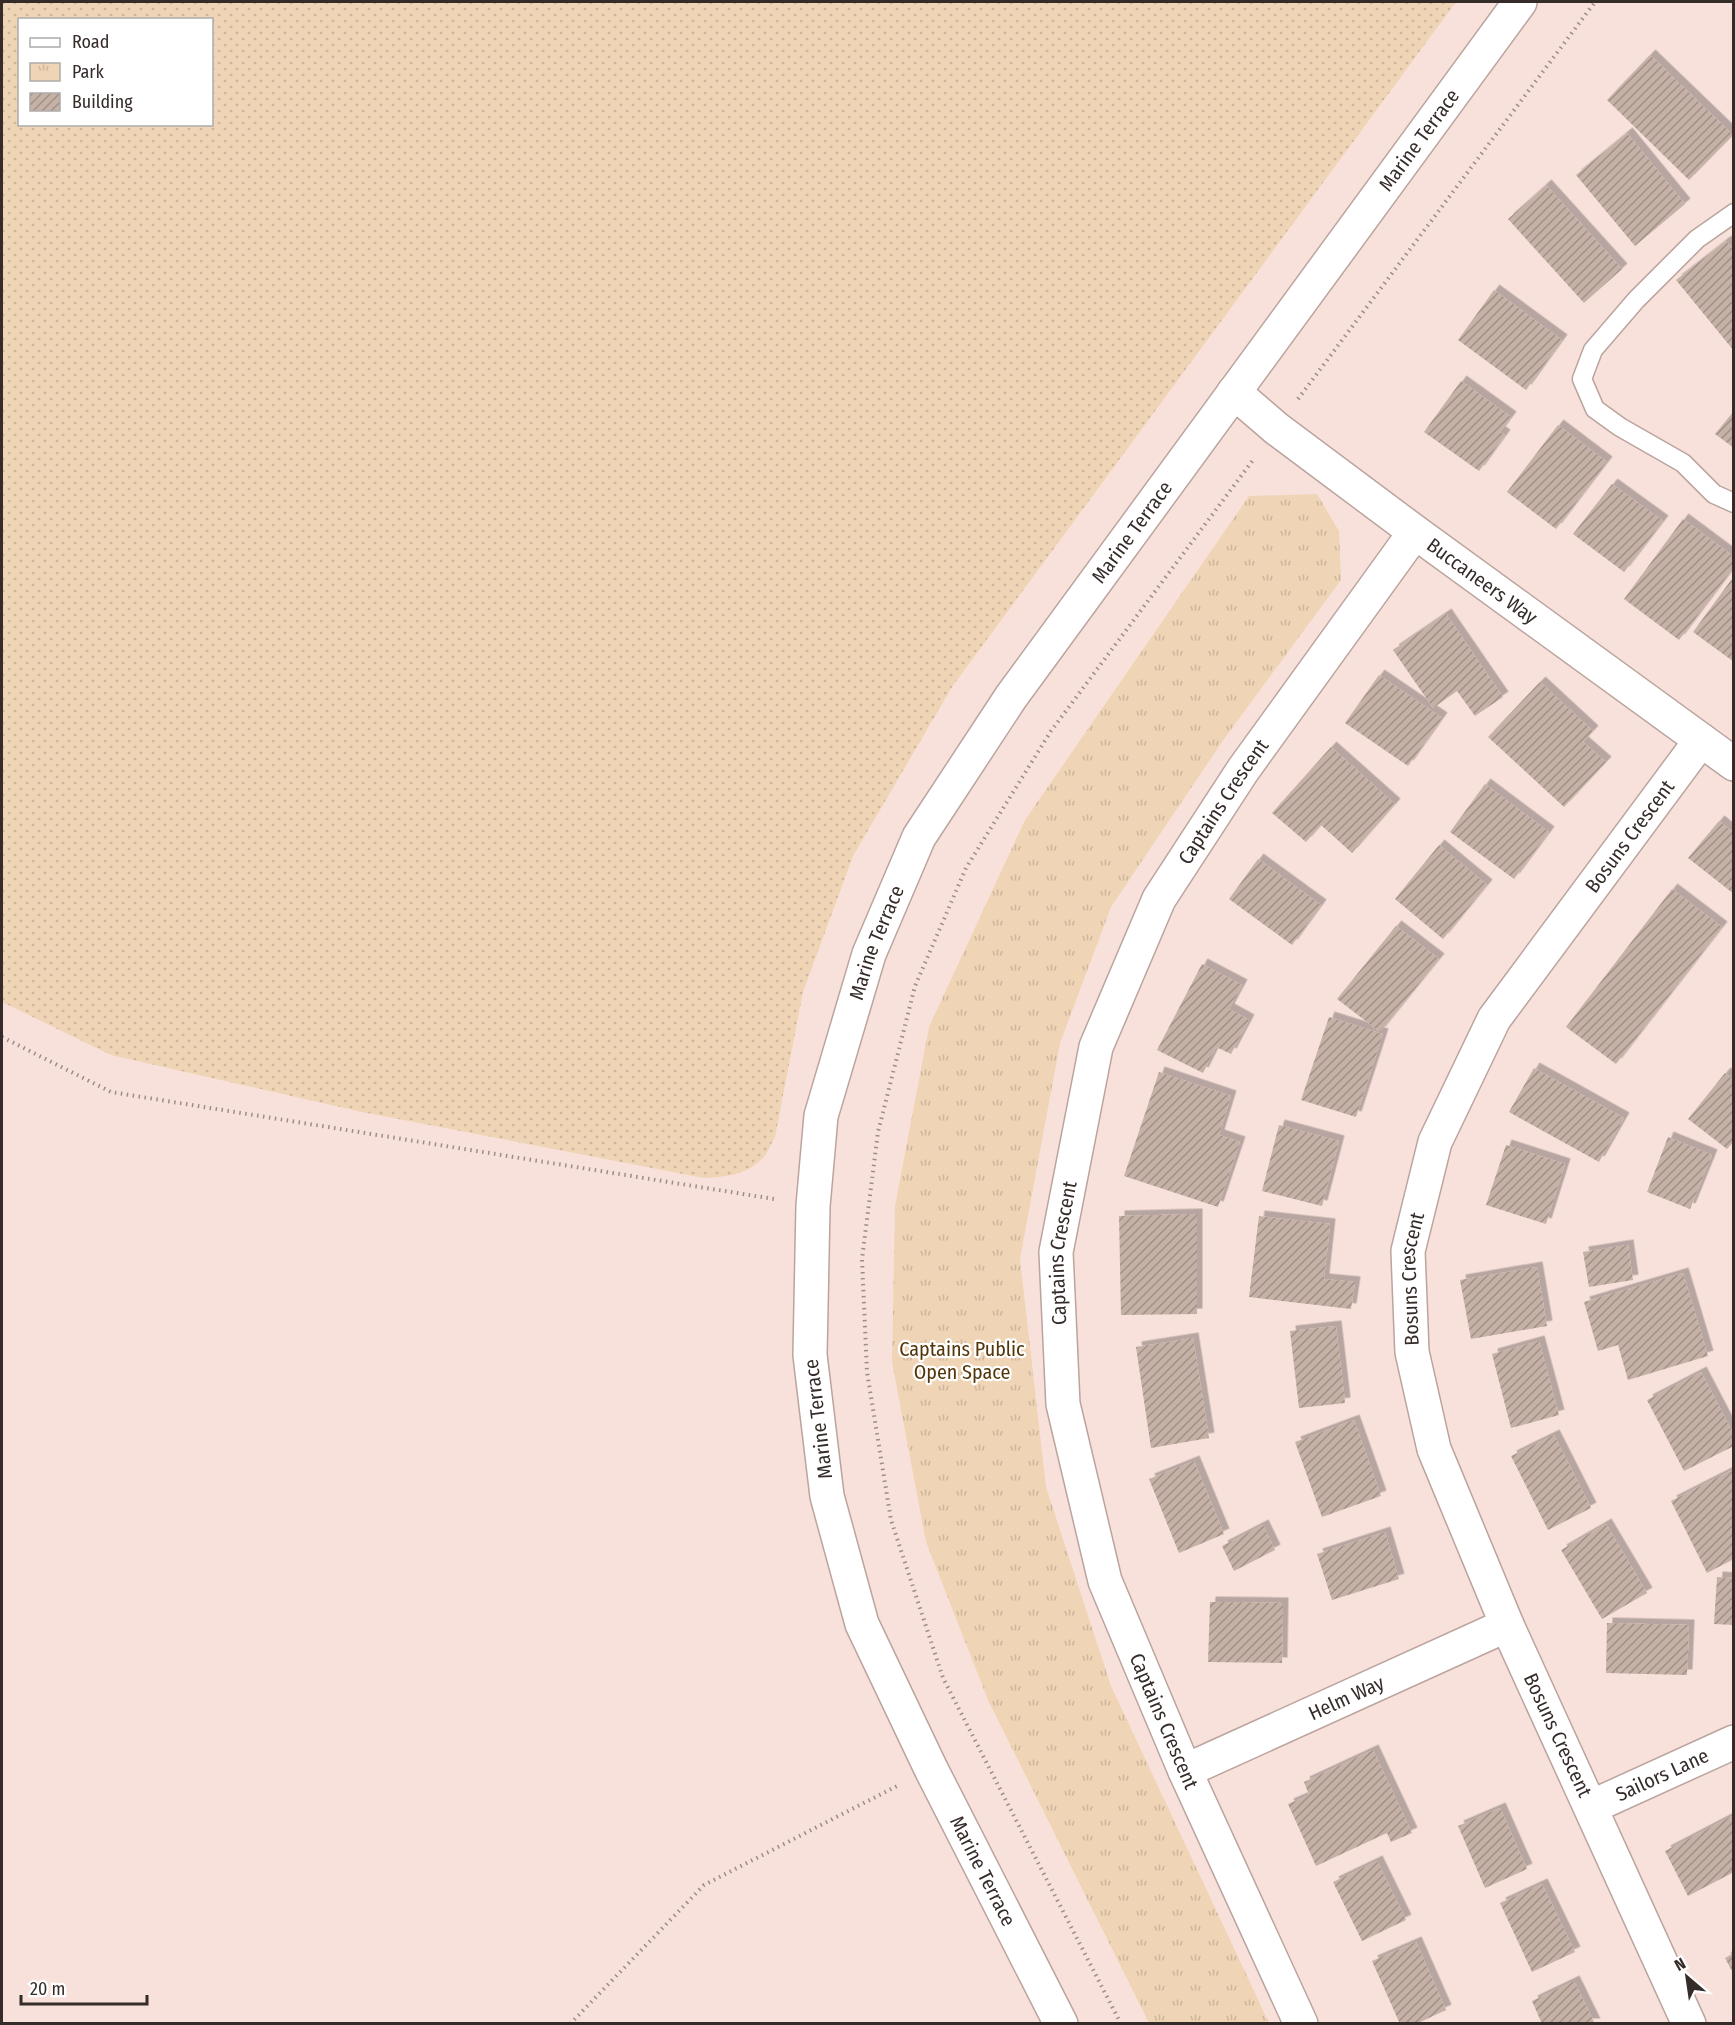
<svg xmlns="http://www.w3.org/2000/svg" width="1735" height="2025" viewBox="0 0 1735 2025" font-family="'Fira Sans Condensed',sans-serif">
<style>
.grass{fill:url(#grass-dots);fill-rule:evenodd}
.park{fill:url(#park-tufts)}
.building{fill:url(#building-hatch);filter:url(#shadow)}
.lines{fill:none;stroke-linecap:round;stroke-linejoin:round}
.lane-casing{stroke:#bba49e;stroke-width:21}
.street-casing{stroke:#bba49e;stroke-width:36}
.secondary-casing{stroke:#bba49e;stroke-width:36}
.path{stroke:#9d8c88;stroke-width:4;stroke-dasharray:1.5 4.5;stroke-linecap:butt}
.lane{stroke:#fff;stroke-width:18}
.street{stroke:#fff;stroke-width:33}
.secondary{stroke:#fff;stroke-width:33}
.labels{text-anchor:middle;stroke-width:4.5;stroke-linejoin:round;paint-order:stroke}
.street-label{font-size:20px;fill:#352c2a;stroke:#fff}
.park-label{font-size:20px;fill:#533509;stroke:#fff}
</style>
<defs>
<pattern id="grass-dots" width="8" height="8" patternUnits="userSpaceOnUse" patternTransform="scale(1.5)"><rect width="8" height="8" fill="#efd4b5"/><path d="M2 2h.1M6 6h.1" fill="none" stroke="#ceb69c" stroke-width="1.8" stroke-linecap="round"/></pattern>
<pattern id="park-tufts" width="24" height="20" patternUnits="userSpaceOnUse" patternTransform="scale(1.5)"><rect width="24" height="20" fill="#efd4b5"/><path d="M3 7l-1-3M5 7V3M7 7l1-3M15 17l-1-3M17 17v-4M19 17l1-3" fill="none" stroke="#ceb69c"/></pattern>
<pattern id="building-hatch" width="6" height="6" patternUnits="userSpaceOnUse" patternTransform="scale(1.5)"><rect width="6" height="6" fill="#c5b1a6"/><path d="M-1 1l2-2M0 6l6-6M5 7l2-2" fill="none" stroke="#a19087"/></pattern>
<filter id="shadow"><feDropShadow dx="5.5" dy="-5.5" stdDeviation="0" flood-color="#0004"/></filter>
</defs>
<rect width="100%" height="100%" fill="#f9e1db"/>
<!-- grass -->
<path class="grass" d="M2,2H1456L952,687L853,856L803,992L775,1137C771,1143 768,1153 763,1158C746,1175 726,1177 704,1178L362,1112L111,1055L2,1002ZM20,20H212V124H20Z"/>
<!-- park -->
<path class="park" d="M1317,494L1339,531L1341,580L1224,739L1111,907L1060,1043L1020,1259L1046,1487L1111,1686L1269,2023H1149L988,1700L926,1542L892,1362L895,1206L929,1027L1025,820L1249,496Z"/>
<!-- building -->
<g class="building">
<path d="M1650,55L1733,135L1689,180L1607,100Z"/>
<path d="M1627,133L1685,204L1635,246L1576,175Z"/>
<path d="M1546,185L1622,269L1584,303L1508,219Z"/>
<path d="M1726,241L1734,250V351L1676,280Z"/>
<path d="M1494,290L1562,340L1526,390L1458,340Z"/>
<path d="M1461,381L1511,417L1500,432L1505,435L1479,471L1424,432Z"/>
<path d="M1734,411V448L1715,434Z"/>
<path d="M1558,425L1607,462L1556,529L1507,492Z"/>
<path d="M1612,484L1663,521L1624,572L1573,534Z"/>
<path d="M1683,519L1734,557V567L1679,640L1624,599Z"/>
<path d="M1734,576V662L1693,632Z"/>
<path d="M1446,614L1503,697L1475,716L1457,691L1433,708L1393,650Z"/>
<path d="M1379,675L1442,718L1408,766L1345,723Z"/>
<path d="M1540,682L1593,731L1583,742L1606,762L1564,807L1488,737Z"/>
<path d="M1331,747L1395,804L1352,853L1321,825L1306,842L1272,813Z"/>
<path d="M1485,784L1549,832L1514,879L1450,832Z"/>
<path d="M1719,821L1734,833V894L1688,858Z"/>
<path d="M1439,845L1487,885L1443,939L1395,899Z"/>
<path d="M1258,859L1321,905L1292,945L1229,899Z"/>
<path d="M1672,889L1722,927L1616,1064L1566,1027Z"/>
<path d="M1396,926L1439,959L1380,1032L1337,999Z"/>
<path d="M1202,964L1242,985L1229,1009L1249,1020L1231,1054L1216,1047L1203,1073L1157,1050Z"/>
<path d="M1329,1017L1383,1034L1356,1117L1301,1100Z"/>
<path d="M1534,1068L1624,1118L1599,1162L1509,1112Z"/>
<path d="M1159,1072L1231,1096L1219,1135L1240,1142L1218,1207L1124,1176Z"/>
<path d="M1725,1073L1734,1080V1141L1727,1149L1688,1119Z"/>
<path d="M1279,1125L1339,1141L1322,1206L1262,1191Z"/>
<path d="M1668,1137L1712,1155L1690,1209L1647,1192Z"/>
<path d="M1506,1145L1565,1164L1546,1224L1486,1205Z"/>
<path d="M1197,1214V1314L1121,1315L1119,1216Z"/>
<path d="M1259,1216L1330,1224L1324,1279L1355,1282L1351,1309L1249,1297Z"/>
<path d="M1628,1245L1633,1280L1589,1287L1583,1252Z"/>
<path d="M1537,1267L1547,1326L1471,1339L1460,1280Z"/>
<path d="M1683,1273L1708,1356L1628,1380L1618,1345L1598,1351L1584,1302Z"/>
<path d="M1336,1326L1345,1403L1299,1408L1290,1331Z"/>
<path d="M1193,1338L1209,1438L1151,1448L1136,1347Z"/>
<path d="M1539,1341L1559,1415L1511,1428L1492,1354Z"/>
<path d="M1701,1372L1734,1435V1446L1684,1471L1647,1400Z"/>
<path d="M1354,1420L1381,1496L1322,1517L1295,1442Z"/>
<path d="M1554,1435L1591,1508L1548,1530L1511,1456Z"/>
<path d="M1194,1461L1224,1534L1179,1553L1149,1479Z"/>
<path d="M1734,1469V1559L1707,1573L1671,1501Z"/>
<path d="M1606,1524L1647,1593L1602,1619L1561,1550Z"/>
<path d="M1263,1525L1275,1550L1234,1571L1222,1546Z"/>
<path d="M1385,1532L1399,1579L1332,1600L1317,1554Z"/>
<path d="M1717,1577L1734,1578V1625L1714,1624Z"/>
<path d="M1210,1602L1283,1603L1282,1663L1208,1662Z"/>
<path d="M1607,1623L1689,1625L1687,1675L1606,1673Z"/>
<path d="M1373,1750L1412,1833L1391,1842L1387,1833L1316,1866L1288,1804L1309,1795L1304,1782Z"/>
<path d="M1500,1808L1527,1869L1485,1888L1458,1826Z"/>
<path d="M1734,1815V1872L1688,1896L1665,1851Z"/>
<path d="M1377,1861L1406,1920L1362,1941L1333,1882Z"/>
<path d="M1542,1884L1575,1952L1532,1972L1500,1903Z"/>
<path d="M1416,1942L1446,2010L1416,2024H1400L1372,1961Z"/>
<path d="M1734,1953V1975L1725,1958Z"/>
<path d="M1574,1981L1595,2024H1542L1532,2001Z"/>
</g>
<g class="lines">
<defs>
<path id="lane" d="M1734,213L1697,239L1636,300L1593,350L1582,379L1595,409L1620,427L1683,463L1714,494L1734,503"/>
<g id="street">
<path id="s1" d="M1234,392L1277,429L1415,532L1734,764"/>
<path id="s2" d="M1185,1771L1507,1625"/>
<path id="s3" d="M1591,1807L1734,1742"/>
<path id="s4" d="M1301,2024L1185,1771L1105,1581L1063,1404L1056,1252L1096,1047L1159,899L1243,770L1415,532"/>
<path id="s5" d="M1689,2024L1507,1625L1434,1449L1412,1352L1408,1251L1435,1142L1494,1019L1701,740"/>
</g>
<g id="secondary">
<path id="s6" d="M1061,2024L931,1769L862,1624L827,1496L810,1355L813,1206L821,1116L869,954L919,837L1011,697L1520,2"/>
</g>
</defs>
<!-- lane casing -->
<use href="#lane" class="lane-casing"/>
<!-- street casing -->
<use href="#street" class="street-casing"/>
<!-- secondary casing -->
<use href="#secondary" class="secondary-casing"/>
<!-- path -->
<g class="path">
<path d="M1298,399L1595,2"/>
<path d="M2,1037L111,1092L774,1199"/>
<path d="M570,2024L704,1885L897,1786"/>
<path d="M1121,2024L943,1678L891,1520L867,1372L862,1259L878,1132L915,986L966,868L1051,731L1253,460"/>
</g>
<!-- lane -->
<use href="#lane" class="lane"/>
<!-- street -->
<use href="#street" class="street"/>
<!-- secondary -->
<use href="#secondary" class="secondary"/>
</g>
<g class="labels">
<!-- street labels -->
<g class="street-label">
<text dy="7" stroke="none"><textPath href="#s6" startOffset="2115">Marine Terrace</textPath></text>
<text dy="7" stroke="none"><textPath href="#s6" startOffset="1629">Marine Terrace</textPath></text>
<text dy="7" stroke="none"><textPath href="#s1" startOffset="312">Buccaneers Way</textPath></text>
<text dy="7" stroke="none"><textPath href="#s4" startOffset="1305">Captains Crescent</textPath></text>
<text dy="7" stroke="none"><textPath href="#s5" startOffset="1306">Bosuns Crescent</textPath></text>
<text dy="7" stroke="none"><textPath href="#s6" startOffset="1143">Marine Terrace</textPath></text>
<text dy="7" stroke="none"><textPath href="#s4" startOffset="818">Captains Crescent</textPath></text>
<text dy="7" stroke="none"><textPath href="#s5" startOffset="802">Bosuns Crescent</textPath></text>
<text transform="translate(818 1419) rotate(-97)" y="7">Marine Terrace</text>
<text dy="7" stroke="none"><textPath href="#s2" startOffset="177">Helm Way</textPath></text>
<text transform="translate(1164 1721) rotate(67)" y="7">Captains Crescent</text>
<text transform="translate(1558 1735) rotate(65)" y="7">Bosuns Crescent</text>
<text dy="7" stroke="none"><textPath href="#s3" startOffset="78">Sailors Lane</textPath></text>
<text transform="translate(983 1871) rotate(63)" y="7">Marine Terrace</text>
</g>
<!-- park labels -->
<g class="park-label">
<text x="962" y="1356">Captains Public<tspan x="962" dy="23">Open Space</tspan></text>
</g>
</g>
<!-- border -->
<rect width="1735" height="2025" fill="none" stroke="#352c2a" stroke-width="6"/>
<!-- legend -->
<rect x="18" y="18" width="195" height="108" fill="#ffffff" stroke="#aeabaa" stroke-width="1.5"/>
<rect x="30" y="38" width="30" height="9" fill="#ffffff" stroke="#aeabaa" stroke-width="1.5"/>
<text x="72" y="48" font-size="18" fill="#352c2a">Road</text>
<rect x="30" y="63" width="30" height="18" fill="url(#park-tufts)" stroke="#aeabaa" stroke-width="1.5"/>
<text x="72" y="78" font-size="18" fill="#352c2a">Park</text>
<rect x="30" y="93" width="30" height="18" fill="url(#building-hatch)" stroke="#aeabaa" stroke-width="1.5"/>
<text x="72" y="108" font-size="18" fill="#352c2a">Building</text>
<!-- north arrow -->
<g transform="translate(1687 1977) rotate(331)" stroke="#ffffff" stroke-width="4.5" paint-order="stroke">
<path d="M0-4.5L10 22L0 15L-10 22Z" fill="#352c2a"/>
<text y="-9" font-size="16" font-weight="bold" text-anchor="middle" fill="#352c2a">N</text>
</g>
<!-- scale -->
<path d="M21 1995v9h126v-9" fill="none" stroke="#352c2a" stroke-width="3"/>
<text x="30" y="1995" font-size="18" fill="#352c2a" stroke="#ffffff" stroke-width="4.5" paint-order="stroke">20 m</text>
</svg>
